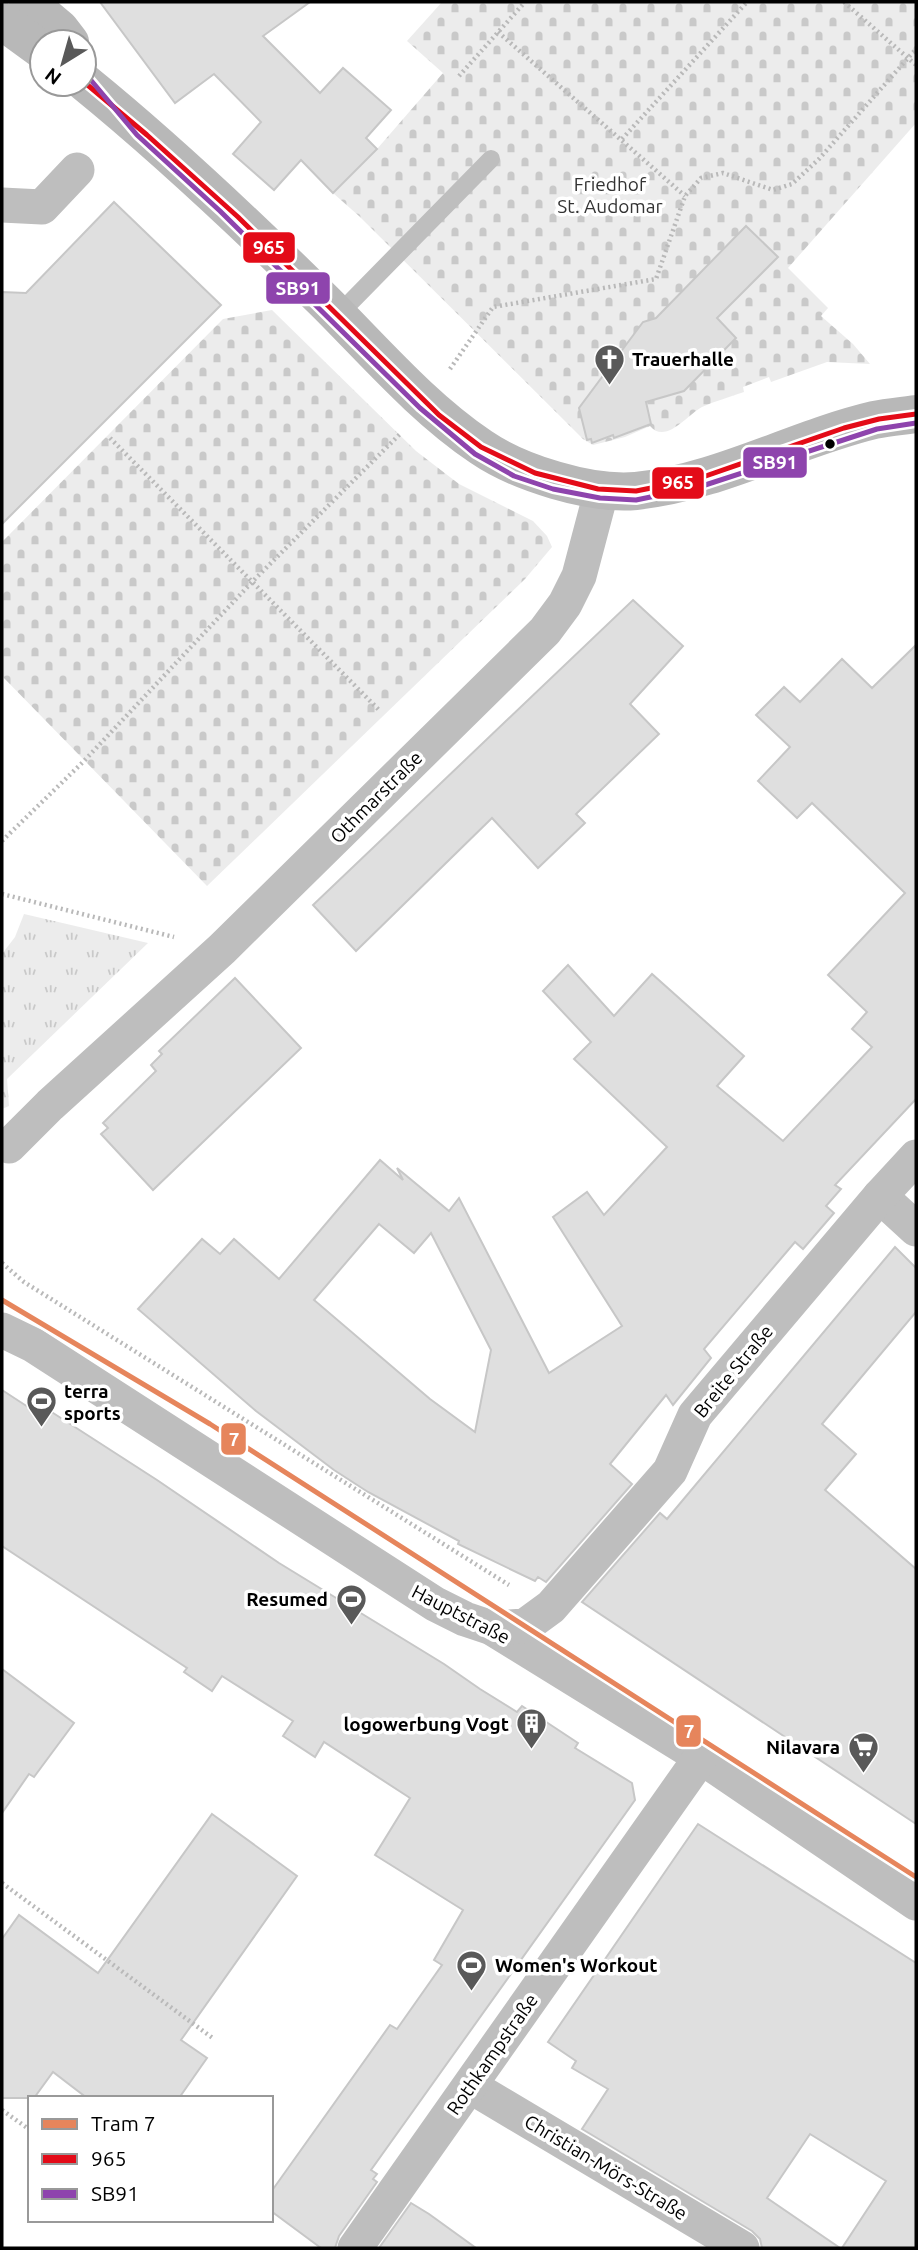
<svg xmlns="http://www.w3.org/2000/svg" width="918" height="2250" viewBox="0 0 918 2250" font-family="Ubuntu,sans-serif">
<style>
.grass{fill:url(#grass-tufts)}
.cemetery{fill:url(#cemetery-stones)}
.building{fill:#dfdfdf;stroke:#c7c7c7;stroke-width:2;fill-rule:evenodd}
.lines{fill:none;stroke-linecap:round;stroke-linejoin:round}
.path{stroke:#b9b9b9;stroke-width:4.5;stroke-dasharray:2 3.5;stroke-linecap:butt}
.lane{stroke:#bebebe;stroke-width:18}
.street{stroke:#bebebe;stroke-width:35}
.secondary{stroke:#b8b8b8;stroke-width:38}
.bus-1-casing{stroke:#fff;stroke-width:10}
.bus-2-casing{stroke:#fff;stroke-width:10}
.bus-1{stroke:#e30b18;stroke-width:5}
.bus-2{stroke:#8e44ad;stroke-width:5}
.tram-1-casing{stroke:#fff;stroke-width:10}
.tram-1{stroke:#e6855c;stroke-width:5}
.bus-dot{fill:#000;stroke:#fff;stroke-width:2.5}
.labels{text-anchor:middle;stroke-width:7;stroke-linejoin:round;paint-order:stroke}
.park-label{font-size:19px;fill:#333;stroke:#fff}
.poi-label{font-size:19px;font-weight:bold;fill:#000;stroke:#fff;text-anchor:start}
.street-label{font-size:19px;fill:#000;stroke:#fff}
.line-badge{stroke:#fff;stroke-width:2.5}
.badge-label{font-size:19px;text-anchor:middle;font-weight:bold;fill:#fff}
</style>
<defs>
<pattern id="grass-tufts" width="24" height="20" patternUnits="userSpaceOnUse" patternTransform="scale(1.75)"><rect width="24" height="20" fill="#ececec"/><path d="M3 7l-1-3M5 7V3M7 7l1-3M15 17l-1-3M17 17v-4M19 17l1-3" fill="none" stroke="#c9c9c9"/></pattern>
<pattern id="cemetery-stones" width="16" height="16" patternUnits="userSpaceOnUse" patternTransform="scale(1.75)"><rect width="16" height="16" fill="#ececec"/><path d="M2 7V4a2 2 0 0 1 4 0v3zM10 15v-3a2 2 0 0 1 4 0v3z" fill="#c9c9c9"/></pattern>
</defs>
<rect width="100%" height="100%" fill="#fff"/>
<!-- grass -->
<path class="grass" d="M24,914L148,943L7,1079L9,1106L2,1109V954L15,937Z"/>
<!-- cemetery -->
<g class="cemetery">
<path d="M442,2H916V123L788,268L828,308L821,316L853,344L870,364L827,362L771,382L769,377L743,387L744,392C730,397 715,401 702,407C688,414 666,445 650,426L625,437L593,445L583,439L359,216L333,193L377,149L443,73L407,41Z"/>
<path d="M272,310L416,451L459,484L533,521L547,536L552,547L525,579L207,886L2,676V542L223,319Z"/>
</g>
<!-- building -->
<g class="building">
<path d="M100,2H310L263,36L320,93L343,68L391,110L366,138L377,149L333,193L301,160L274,190L233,154L261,122L214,74L175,103Z"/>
<path d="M114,202L221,305L2,524V292L26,293Z"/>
<path d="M746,226L778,257L717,318L736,338L684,391L646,402L651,424L614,438L613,435L592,443L591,439L587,440L579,408L643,322L656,318Z"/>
<path d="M633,600L683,646L630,704L659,734L576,814L585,823L538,868L492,818L356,951L313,905Z"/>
<path d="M916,645V1099L835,1185L841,1189L826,1206L834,1213L803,1249L795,1242L704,1349L711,1358L673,1405L666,1395L610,1464L632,1484L546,1582L538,1577L535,1581L458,1544L459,1541L368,1492L334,1470L256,1411L138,1309L202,1239L220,1254L234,1239L279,1279L380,1160L403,1180L397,1168L449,1211L459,1198L549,1373L622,1326L553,1217L587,1192L604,1215L667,1147L574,1059L591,1042L543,991L568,965L614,1016L652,974L744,1056L717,1086L783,1141L872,1047L852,1029L867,1012L828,975L905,893L812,803L797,818L758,781L790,747L756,715L784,687L800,702L842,659L872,688ZM379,1224L414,1253L431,1233L491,1350L475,1432L430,1399L314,1300Z"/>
<path d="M235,978L301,1048L153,1190L101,1134L108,1128L103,1123L156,1071L151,1065L162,1054L159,1051Z"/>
<path d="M895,1247L916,1268V1312L822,1424L856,1454L825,1490L916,1569V1824L582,1602L660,1513L667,1519Z"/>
<path d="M2,1390L28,1407L33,1400L157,1480L279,1563L444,1664L480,1689L517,1712L522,1706L578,1743L575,1748L632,1783L635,1800L371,2170L377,2174L373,2179L377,2182L339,2236L335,2248H321L271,2211V2192L390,2025L397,2029L442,1965L434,1960L463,1910L375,1855L410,1798L324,1742L315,1757L283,1736L293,1721L222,1676L212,1691L184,1672L187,1668L2,1546Z"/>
<path d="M2,1669L74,1723L34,1777L29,1774L2,1813Z"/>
<path d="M212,1814L297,1876L181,2040L207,2058L179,2098H87L53,2072L34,2098H2V1939L19,1915L98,1973Z"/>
<path d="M698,1824L916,1963V2248H842L886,2181L810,2134L767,2198L840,2248H762L760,2239L752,2231L582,2129L608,2089L572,2068L576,2061L548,2042Z"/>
<path d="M411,2203L429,2214L476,2248H379Z"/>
</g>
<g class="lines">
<!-- path -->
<g class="path">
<path d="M844,2L916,65"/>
<path d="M498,32L685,196"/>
<path d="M459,76L525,2"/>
<path d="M622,139L747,2"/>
<path d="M450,369L493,307L656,279L685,196L701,178L723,173L773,190L792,184L819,159L916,49"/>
<path d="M110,438L379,710"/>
<path d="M2,841L84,761L252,582L400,434"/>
<path d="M2,894L174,937"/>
<path d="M2,1263L24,1282L509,1585"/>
<path d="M2,1883L214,2039"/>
<path d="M2,2110L30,2130"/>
</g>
<!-- lane -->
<path class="lane" d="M338,315L491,159"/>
<!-- street -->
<g class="street">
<path d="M2,205L42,207L77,170"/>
<path d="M9,1146L50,1105L222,949L545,631L565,604L579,576L602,489"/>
<path d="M880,1196L916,1229"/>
<path d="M2,1330L33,1345L435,1604L465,1619L492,1628L701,1757L916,1903"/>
<path d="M492,1628L525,1626L551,1607L670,1471L695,1415L880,1196L916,1157"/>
<path d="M470,2086L742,2248"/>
<path d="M355,2248L701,1757"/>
</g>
<!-- secondary -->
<g class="secondary">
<path d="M28,2L60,29L70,42"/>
<path d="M2,21L42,50"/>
<path d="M84,82C169,151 248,226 326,303C375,352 423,408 481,447C519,473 590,495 636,491C720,482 794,439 874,420C888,417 902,416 916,414"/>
</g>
<defs>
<path id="bus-1" d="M84,82L147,135L238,217L439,415L481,447L535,473L598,489L636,491L697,479L844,428L879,419L916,414"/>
<path id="bus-2" d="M84,72L137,135L220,211L420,408L475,454L514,476L553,489L600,498L636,500L699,487L877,429L916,423"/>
</defs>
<!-- bus-1 casing -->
<use href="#bus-1" class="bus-1-casing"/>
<!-- bus-2 casing -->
<use href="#bus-2" class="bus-2-casing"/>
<!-- bus-1 -->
<use href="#bus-1" class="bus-1"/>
<!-- bus-2 -->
<use href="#bus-2" class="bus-2"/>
<defs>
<path id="tram-1" d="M2,1300L210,1424L916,1877"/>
</defs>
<!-- tram-1 casing -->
<use href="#tram-1" class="tram-1-casing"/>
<!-- tram-1 -->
<use href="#tram-1" class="tram-1"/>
</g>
<!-- icons -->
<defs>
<symbol id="church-pin" viewBox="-11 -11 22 30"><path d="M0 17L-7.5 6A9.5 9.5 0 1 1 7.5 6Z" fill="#595959" stroke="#fff"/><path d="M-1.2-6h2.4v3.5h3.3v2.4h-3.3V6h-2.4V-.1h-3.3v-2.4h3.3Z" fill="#fff"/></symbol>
<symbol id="stadium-pin" viewBox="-11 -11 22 30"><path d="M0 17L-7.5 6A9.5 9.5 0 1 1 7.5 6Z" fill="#595959" stroke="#fff"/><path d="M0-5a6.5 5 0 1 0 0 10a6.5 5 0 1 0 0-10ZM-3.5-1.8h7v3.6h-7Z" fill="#fff"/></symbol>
<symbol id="building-pin" viewBox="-11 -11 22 30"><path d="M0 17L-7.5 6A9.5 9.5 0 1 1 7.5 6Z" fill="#595959" stroke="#fff"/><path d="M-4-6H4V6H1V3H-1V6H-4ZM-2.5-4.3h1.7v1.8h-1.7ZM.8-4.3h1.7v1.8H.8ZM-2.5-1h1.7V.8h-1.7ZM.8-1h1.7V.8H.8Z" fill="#fff"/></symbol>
<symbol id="supermarket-pin" viewBox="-11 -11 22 30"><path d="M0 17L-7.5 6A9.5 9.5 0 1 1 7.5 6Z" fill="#595959" stroke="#fff"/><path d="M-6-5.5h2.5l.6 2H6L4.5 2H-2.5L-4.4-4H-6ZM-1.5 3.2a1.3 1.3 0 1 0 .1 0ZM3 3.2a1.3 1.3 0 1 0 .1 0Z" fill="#fff"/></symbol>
</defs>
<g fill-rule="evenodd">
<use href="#church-pin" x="592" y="342" width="35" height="47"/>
<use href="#stadium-pin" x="24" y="1384" width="35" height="47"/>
<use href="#stadium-pin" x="334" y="1582" width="35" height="47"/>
<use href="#building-pin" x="514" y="1706" width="35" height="47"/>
<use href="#supermarket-pin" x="846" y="1730" width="35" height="47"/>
<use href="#stadium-pin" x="454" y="1948" width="35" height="47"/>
</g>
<!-- markers -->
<circle class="bus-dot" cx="830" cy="444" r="6"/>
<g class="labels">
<!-- park labels -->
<g class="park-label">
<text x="610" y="191">Friedhof<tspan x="610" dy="22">St. Audomar</tspan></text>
</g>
<!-- poi labels -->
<g class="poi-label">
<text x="632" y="366">Trauerhalle</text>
<text x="64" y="1398">terra<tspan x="64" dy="22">sports</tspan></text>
<text x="328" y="1606" text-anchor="end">Resumed</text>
<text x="509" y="1731" text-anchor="end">logowerbung Vogt</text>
<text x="840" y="1754" text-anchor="end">Nilavara</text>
<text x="495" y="1972">Women's Workout</text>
</g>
<!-- street labels -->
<g class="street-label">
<text transform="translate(376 797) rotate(-45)" y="7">Othmarstraße</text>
<text transform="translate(733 1371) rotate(-51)" y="7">Breite Straße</text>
<text transform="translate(461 1614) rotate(27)" y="7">Hauptstraße</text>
<text transform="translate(492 2054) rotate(-55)" y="7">Rothkampstraße</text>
<text transform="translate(606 2167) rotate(31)" y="7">Christian-Mörs-Straße</text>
</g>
</g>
<g class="line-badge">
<rect x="242" y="231" width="54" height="33" rx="7" fill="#e30b18"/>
<rect x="265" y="271" width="66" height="34" rx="7" fill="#8e44ad"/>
<rect x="742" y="446" width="66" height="33" rx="7" fill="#8e44ad"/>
<rect x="651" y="466" width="54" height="34" rx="7" fill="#e30b18"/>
<rect x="220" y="1422" width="27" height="34" rx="7" fill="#e6855c"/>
<rect x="675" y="1714" width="27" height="34" rx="7" fill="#e6855c"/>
</g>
<g class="badge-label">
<text x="269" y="254">965</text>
<text x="298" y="295">SB91</text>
<text x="775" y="469">SB91</text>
<text x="678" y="489">965</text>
<text x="234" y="1446">7</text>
<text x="689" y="1738">7</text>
</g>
<!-- border -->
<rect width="918" height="2250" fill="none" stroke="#000000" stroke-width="7"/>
<!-- legend -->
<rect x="28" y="2096" width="245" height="126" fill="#ffffff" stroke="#999999" stroke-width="2"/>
<rect x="42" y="2119" width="35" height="10" fill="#e6855c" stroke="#999999" stroke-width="2"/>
<text x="91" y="2131" font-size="21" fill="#000000">Tram 7</text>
<rect x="42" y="2154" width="35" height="10" fill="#e30b18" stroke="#999999" stroke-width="2"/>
<text x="91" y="2166" font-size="21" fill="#000000">965</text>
<rect x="42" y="2189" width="35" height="10" fill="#8e44ad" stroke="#999999" stroke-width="2"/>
<text x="91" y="2201" font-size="21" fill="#000000">SB91</text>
<!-- north arrow -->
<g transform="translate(63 63) rotate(217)"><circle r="33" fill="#ffffff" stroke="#999999" stroke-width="2"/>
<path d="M0-5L12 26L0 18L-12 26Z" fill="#595959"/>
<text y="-10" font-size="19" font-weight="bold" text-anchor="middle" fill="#000000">N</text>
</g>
</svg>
